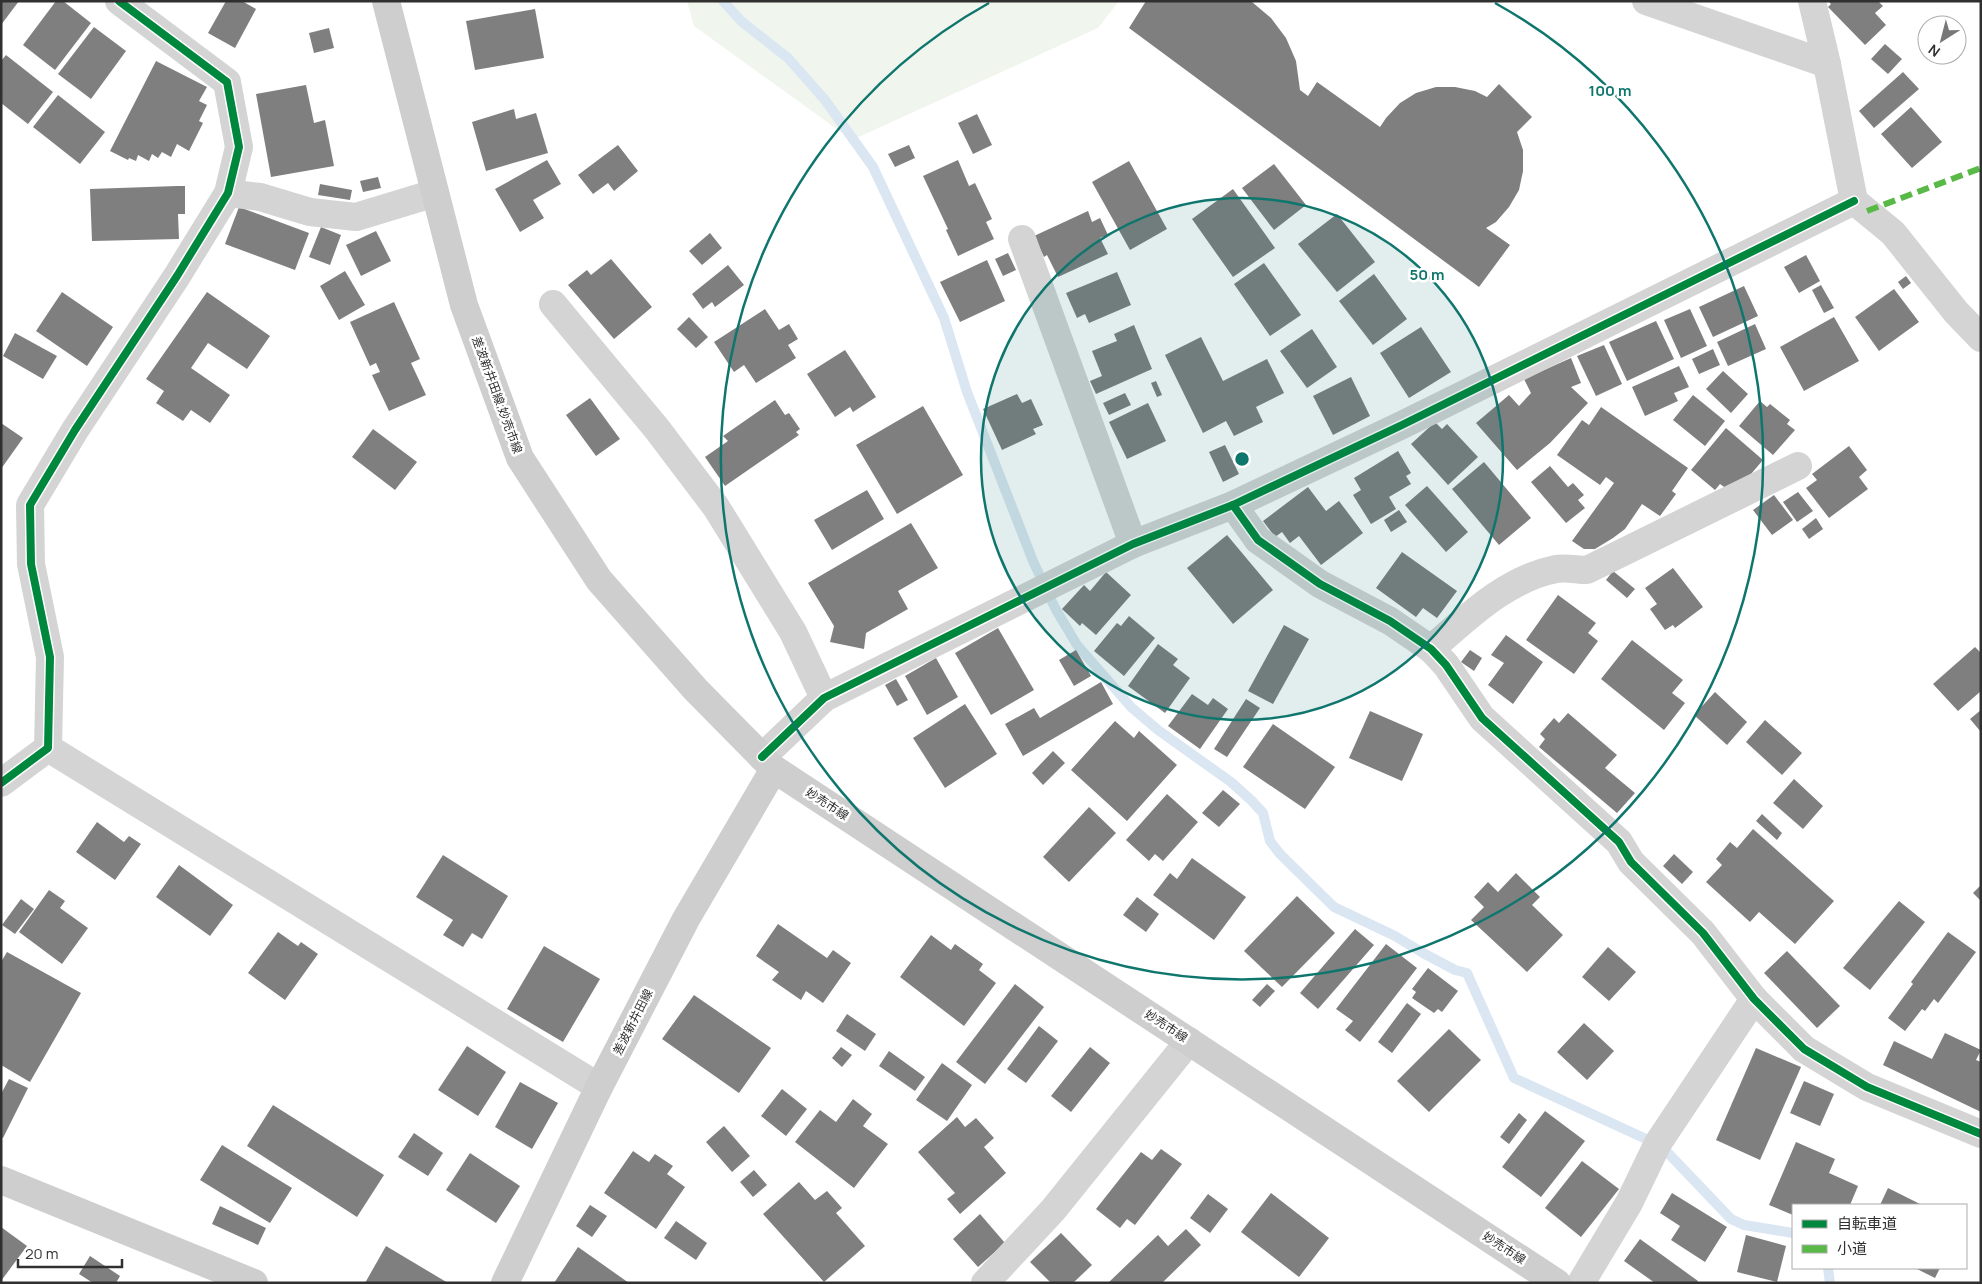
<svg xmlns="http://www.w3.org/2000/svg" width="1982" height="1284" viewBox="0 0 1982 1284" font-family="Manrope,'Noto Sans JP',sans-serif">
<style>
.green{fill:#f0f5ed}
.lines{fill:none;stroke-linecap:round;stroke-linejoin:round}
.stream{stroke:#dae6f2;stroke-width:10}
.building{fill:#7f7f7f}
.street{stroke:#d4d4d4;stroke-width:28}
.secondary{stroke:#cecece;stroke-width:28}
.quiet{stroke:#58b947;stroke-width:6;stroke-dasharray:12 6;stroke-linecap:butt}
.cycleway-casing{stroke:#fff;stroke-width:11}
.cycleway{stroke:#00873e;stroke-width:8}
.ring{fill:none;stroke:#0f766e;stroke-width:2.5}
.labels{text-anchor:middle;stroke-width:5;stroke-linejoin:round;paint-order:stroke}
.street-label{font-size:12px;fill:#303030;stroke:#fff}
.centre{fill:#0f766e;stroke:#fff;stroke-width:2.5}
.ring-label{font-size:15px;text-anchor:middle;font-weight:bold;fill:#0f766e;stroke:#fff;stroke-width:5;stroke-linejoin:round;paint-order:stroke}
</style>
<rect width="100%" height="100%" fill="#fff"/>
<!-- green -->
<path class="green" d="M687,1H1119L1098,28L852,140L694,26Z"/>
<g class="lines">
<!-- stream -->
<g class="stream">
<path d="M723,1L741,21L788,58L825,100L873,167L944,318L967,392L1033,561L1055,608L1077,645L1131,707L1158,730L1231,782L1252,801L1263,813L1270,841L1280,854L1334,907L1395,936L1423,953L1455,970L1467,973L1514,1078L1646,1139L1668,1153L1731,1219L1744,1225L1793,1233"/>
<path d="M1828,1268L1830,1283"/>
</g>
</g>
<!-- building -->
<g class="building">
<path d="M1,1H19L1,25Z"/>
<path d="M56,1H63L91,23L55,70L23,45Z"/>
<path d="M226,1H242L256,9L235,48L208,33Z"/>
<path d="M1146,1L1252,2L1271,18L1286,38L1296,61L1300,90L1308,96L1317,82L1380,127L1386,118L1400,103L1416,93L1436,87H1455L1475,91L1487,97L1499,84L1532,117L1517,132L1523,150V171L1519,190L1509,207L1496,222L1486,228L1510,245L1479,287L1129,28Z"/>
<path d="M1828,1H1878L1883,6L1875,13L1886,25L1865,45L1828,7L1831,4Z"/>
<path d="M535,9L544,58L475,70L466,21Z"/>
<path d="M94,27L126,51L91,99L58,74Z"/>
<path d="M329,28L334,48L314,53L309,33Z"/>
<path d="M1885,44L1902,59L1888,74L1871,59Z"/>
<path d="M6,55L53,92L28,124L1,103V61Z"/>
<path d="M156,61L207,87L199,101L207,105L199,121L203,123L189,151L177,144L171,157L162,152L158,158L152,154L149,161L138,155L136,161L129,158L128,160L110,151Z"/>
<path d="M1903,72L1919,89L1874,128L1859,111Z"/>
<path d="M306,85L314,123L325,120L334,166L271,177L256,94Z"/>
<path d="M58,95L105,132L80,164L33,127Z"/>
<path d="M1911,107L1942,142L1912,168L1881,134Z"/>
<path d="M514,109L516,119L536,113L548,153L486,171L472,122Z"/>
<path d="M977,114L992,145L973,154L958,123Z"/>
<path d="M618,145L638,171L614,191L608,183L593,194L578,175Z"/>
<path d="M909,145L915,158L895,167L888,154Z"/>
<path d="M547,160L561,184L533,200L544,218L520,232L495,189Z"/>
<path d="M958,160L969,186L975,183L992,219L986,222L994,239L958,256L946,230L948,229L923,176Z"/>
<path d="M1129,161L1167,229L1130,250L1092,182Z"/>
<path d="M1274,164L1306,205L1274,230L1242,188Z"/>
<path d="M378,177L381,188L363,192L360,181Z"/>
<path d="M320,184L352,190L350,200L318,195Z"/>
<path d="M177,186H185V214H178L179,239L92,241L90,189Z"/>
<path d="M1233,189L1275,248L1233,277L1192,219Z"/>
<path d="M239,207L309,233L295,270L225,244Z"/>
<path d="M1088,211L1092,222L1100,218L1108,235L1100,238L1108,254L1058,277L1047,255L1044,257L1034,236Z"/>
<path d="M1337,214L1375,262L1337,292L1298,244Z"/>
<path d="M321,227L341,235L330,265L309,257Z"/>
<path d="M376,231L391,261L361,276L346,245Z"/>
<path d="M710,233L722,248L702,265L689,251Z"/>
<path d="M1008,253L1016,270L1003,276L995,259Z"/>
<path d="M1806,255L1820,281L1799,293L1784,267Z"/>
<path d="M611,259L652,307L614,339L568,285L587,270L591,275Z"/>
<path d="M987,260L1005,301L960,322L940,282Z"/>
<path d="M1264,263L1301,315L1270,336L1234,284Z"/>
<path d="M728,265L744,285L715,307L712,302L703,309L692,294Z"/>
<path d="M345,271L365,305L339,320L320,286Z"/>
<path d="M1117,272L1131,305L1089,323L1085,314L1077,318L1066,293Z"/>
<path d="M1374,274L1407,319L1373,345L1339,301Z"/>
<path d="M1906,276L1911,283L1903,289L1898,282Z"/>
<path d="M1821,285L1834,308L1824,313L1812,290Z"/>
<path d="M1744,286L1758,316L1713,337L1699,307Z"/>
<path d="M1894,289L1919,322L1879,351L1855,317Z"/>
<path d="M62,292L113,327L87,366L36,331Z"/>
<path d="M207,292L270,336L247,369L208,343L191,368L230,395L210,423L191,410L183,421L156,403L164,391L146,379Z"/>
<path d="M394,302L420,359L411,363L426,395L389,411L372,375L380,372L376,363L370,366L350,322Z"/>
<path d="M765,309L779,330L789,324L798,339L788,345L796,358L756,383L744,365L734,372L714,342Z"/>
<path d="M1690,309L1707,346L1681,358L1664,320Z"/>
<path d="M689,317L708,337L696,348L677,329Z"/>
<path d="M1834,317L1859,361L1804,391L1780,347Z"/>
<path d="M1656,321L1674,359L1627,381L1609,342Z"/>
<path d="M1755,324L1766,349L1728,366L1717,342Z"/>
<path d="M1134,325L1152,369L1096,394L1090,381L1102,376L1092,351L1117,341L1114,334Z"/>
<path d="M1421,327L1451,372L1409,398L1380,353Z"/>
<path d="M1312,329L1337,367L1307,388L1280,351Z"/>
<path d="M15,333L57,356L43,379L3,356Z"/>
<path d="M1201,337L1223,381L1267,359L1284,393L1256,407L1263,422L1234,436L1226,421L1203,433L1165,355Z"/>
<path d="M1604,345L1622,384L1596,396L1577,356Z"/>
<path d="M1713,349L1720,365L1699,374L1692,359Z"/>
<path d="M845,350L876,397L853,412L850,407L835,417L807,374Z"/>
<path d="M1571,358L1581,383L1571,387L1588,403L1550,443L1517,470L1476,423L1509,395L1519,406L1531,393L1524,379Z"/>
<path d="M1679,366L1689,387L1674,393L1678,401L1645,416L1632,387Z"/>
<path d="M1723,371L1748,394L1731,413L1706,389Z"/>
<path d="M1351,377L1370,416L1333,435L1313,396Z"/>
<path d="M1156,381L1162,395L1157,397L1151,383Z"/>
<path d="M1125,393L1131,405L1109,415L1103,403Z"/>
<path d="M1017,394L1022,403L1031,399L1043,425L1033,429L1036,434L1002,450L983,409Z"/>
<path d="M1693,395L1725,421L1705,446L1673,420Z"/>
<path d="M590,398L620,439L596,456L566,415Z"/>
<path d="M775,400L785,415L789,413L800,429L796,432L799,435L725,486L705,457L728,441L723,436Z"/>
<path d="M1760,401L1767,407L1770,404L1790,420L1787,424L1795,430L1773,455L1739,426Z"/>
<path d="M1148,403L1166,441L1127,459L1109,422Z"/>
<path d="M923,406L963,475L897,514L856,445Z"/>
<path d="M1601,407L1688,468L1672,491L1676,494L1660,516L1642,504L1625,529L1613,538L1595,549H1584L1572,541L1614,483L1606,477L1600,485L1557,455L1582,420L1589,425Z"/>
<path d="M1435,422L1442,429L1447,424L1478,457L1448,485L1411,444Z"/>
<path d="M1,423L23,438L1,469Z"/>
<path d="M1726,428L1763,460L1751,474L1727,489L1720,484L1715,490L1691,470Z"/>
<path d="M373,429L417,462L395,490L352,457Z"/>
<path d="M1225,445L1239,474L1223,482L1209,452Z"/>
<path d="M1849,446L1867,470L1859,477L1868,489L1829,518L1806,488L1817,480L1812,474Z"/>
<path d="M1398,451L1411,473L1406,476L1411,484L1389,497L1396,509L1371,524L1353,495L1361,490L1354,478Z"/>
<path d="M1484,462L1531,518L1499,545L1452,489Z"/>
<path d="M1550,466L1568,487L1573,483L1584,495L1578,500L1585,508L1566,523L1531,482Z"/>
<path d="M1427,486L1468,532L1446,552L1405,505Z"/>
<path d="M1308,487L1326,511L1339,501L1363,533L1321,565L1299,536L1290,543L1282,532L1275,537L1263,521Z"/>
<path d="M867,490L884,519L832,550L814,520Z"/>
<path d="M1798,492L1813,511L1797,522L1783,502Z"/>
<path d="M1774,495L1793,520L1772,535L1753,510Z"/>
<path d="M1399,510L1407,522L1391,532L1384,520Z"/>
<path d="M1816,518L1823,529L1809,539L1802,529Z"/>
<path d="M911,523L938,568L898,591L908,609L866,633L864,649L830,642L834,626L808,583Z"/>
<path d="M1227,535L1273,590L1233,624L1187,568Z"/>
<path d="M1402,552L1457,591L1437,618L1423,608L1416,617L1376,588Z"/>
<path d="M1673,568L1703,607L1675,628L1673,625L1665,630L1650,609L1657,604L1645,588Z"/>
<path d="M1613,571L1635,589L1627,598L1606,580Z"/>
<path d="M1106,572L1131,595L1096,635L1082,623L1080,626L1062,609L1084,585L1090,591Z"/>
<path d="M1558,595L1596,623L1588,633L1598,641L1574,674L1526,640Z"/>
<path d="M1129,616L1155,638L1124,676L1094,651L1117,623L1121,626Z"/>
<path d="M1284,625L1309,639L1273,704L1248,691Z"/>
<path d="M998,628L1034,690L991,715L955,653Z"/>
<path d="M1506,635L1543,662L1513,704L1488,685L1504,663L1491,655Z"/>
<path d="M1632,640L1683,680L1672,693L1685,703L1664,730L1601,679Z"/>
<path d="M1158,644L1178,659L1173,665L1190,678L1165,713L1128,686Z"/>
<path d="M1975,647L1981,653V691L1958,711L1933,684Z"/>
<path d="M1076,650L1091,676L1074,686L1059,660Z"/>
<path d="M1470,650L1482,658L1474,671L1461,662Z"/>
<path d="M936,658L958,697L927,715L905,676Z"/>
<path d="M896,679L908,700L897,706L885,685Z"/>
<path d="M1101,682L1113,704L1023,756L1005,724L1034,708L1040,718Z"/>
<path d="M1715,692L1747,722L1727,745L1694,715Z"/>
<path d="M1192,694L1208,705L1213,698L1228,709L1200,749L1168,726Z"/>
<path d="M1246,699L1260,708L1227,757L1214,749Z"/>
<path d="M965,704L997,754L945,788L913,738Z"/>
<path d="M1981,710V732L1970,719Z"/>
<path d="M1370,711L1423,734L1402,781L1349,758Z"/>
<path d="M1568,713L1617,755L1605,768L1635,793L1617,813L1539,747L1545,739L1540,734L1554,718L1559,723Z"/>
<path d="M1765,720L1802,753L1782,775L1746,742Z"/>
<path d="M1115,721L1134,738L1139,731L1177,765L1127,821L1071,770Z"/>
<path d="M1273,724L1335,767L1305,809L1243,767Z"/>
<path d="M1053,751L1065,763L1043,785L1032,773Z"/>
<path d="M1794,779L1823,806L1803,829L1773,803Z"/>
<path d="M1223,790L1240,804L1219,827L1202,813Z"/>
<path d="M1167,794L1198,822L1163,861L1155,854L1149,861L1126,840Z"/>
<path d="M1089,807L1116,833L1069,882L1043,857Z"/>
<path d="M1762,814L1782,833L1777,840L1756,821Z"/>
<path d="M97,822L124,842L129,836L141,844L115,880L76,852Z"/>
<path d="M1753,829L1834,901L1795,944L1759,912L1750,922L1706,882L1722,865L1716,859L1730,842L1737,848Z"/>
<path d="M1674,854L1693,872L1682,884L1663,866Z"/>
<path d="M443,855L508,896L482,939L472,933L463,947L443,935L453,920L416,897Z"/>
<path d="M1192,858L1246,897L1214,940L1153,895L1170,873L1177,879Z"/>
<path d="M179,865L233,905L210,936L156,897Z"/>
<path d="M1516,873L1540,897L1532,905L1563,935L1527,972L1471,920L1484,907L1474,897L1488,882L1498,892Z"/>
<path d="M1981,885V901L1973,893Z"/>
<path d="M49,890L65,901L60,908L88,928L62,964L19,932Z"/>
<path d="M1297,896L1335,933L1282,987L1244,951Z"/>
<path d="M1137,897L1159,914L1146,932L1123,915Z"/>
<path d="M21,899L34,909L15,934L2,925Z"/>
<path d="M1899,901L1925,922L1870,990L1843,968Z"/>
<path d="M778,924L827,958L833,950L851,963L823,1003L806,991L801,1000L772,980L779,972L756,956Z"/>
<path d="M1355,929L1374,945L1318,1009L1300,993Z"/>
<path d="M278,932L298,946L301,942L318,954L285,1000L248,973Z"/>
<path d="M1948,932L1976,952L1938,1003L1934,999L1925,1011L1922,1009L1905,1031L1888,1018L1913,984L1911,982Z"/>
<path d="M931,935L951,950L955,944L983,964L979,970L996,983L964,1026L900,977Z"/>
<path d="M1386,944L1417,968L1360,1042L1345,1030L1353,1021L1336,1009Z"/>
<path d="M544,946L600,979L563,1042L507,1009Z"/>
<path d="M1608,947L1636,972L1609,1001L1582,977Z"/>
<path d="M1787,951L1840,1006L1817,1028L1764,973Z"/>
<path d="M7,952L81,993L30,1082L1,1065V962Z"/>
<path d="M1428,968L1458,991L1442,1012L1438,1009L1434,1013L1412,998L1416,992L1412,989Z"/>
<path d="M1015,984L1044,1007L985,1084L956,1062Z"/>
<path d="M1267,984L1275,991L1260,1007L1252,1000Z"/>
<path d="M694,995L771,1048L739,1093L662,1039Z"/>
<path d="M1407,1003L1421,1014L1392,1053L1378,1042Z"/>
<path d="M847,1014L876,1034L865,1051L836,1031Z"/>
<path d="M1584,1023L1614,1051L1587,1080L1557,1052Z"/>
<path d="M1039,1026L1058,1041L1026,1083L1007,1069Z"/>
<path d="M1449,1029L1481,1060L1429,1112L1397,1081Z"/>
<path d="M1945,1033L1981,1050L1976,1060L1981,1062V1112L1883,1065L1894,1041L1932,1059Z"/>
<path d="M467,1046L506,1072L478,1116L438,1090Z"/>
<path d="M841,1047L852,1055L842,1067L832,1058Z"/>
<path d="M1090,1047L1110,1063L1071,1112L1051,1096Z"/>
<path d="M1756,1048L1801,1067L1760,1160L1716,1140Z"/>
<path d="M889,1051L925,1077L915,1091L879,1066Z"/>
<path d="M942,1063L972,1085L947,1121L916,1100Z"/>
<path d="M9,1079L28,1088L3,1138L1,1137V1094Z"/>
<path d="M1804,1081L1834,1094L1820,1126L1790,1113Z"/>
<path d="M520,1082L558,1103L532,1149L495,1127Z"/>
<path d="M782,1089L807,1109L786,1136L761,1116Z"/>
<path d="M853,1099L872,1114L863,1126L888,1144L854,1188L795,1142L820,1110L836,1122Z"/>
<path d="M273,1105L384,1175L357,1217L247,1146Z"/>
<path d="M1545,1111L1585,1141L1541,1197L1502,1167Z"/>
<path d="M1519,1113L1527,1120L1509,1144L1500,1137Z"/>
<path d="M957,1117L965,1127L976,1118L994,1138L984,1147L1006,1173L960,1214L947,1199L955,1193L918,1152Z"/>
<path d="M724,1126L750,1156L732,1172L706,1142Z"/>
<path d="M414,1133L443,1153L428,1176L398,1157Z"/>
<path d="M1796,1142L1835,1159L1829,1173L1858,1186L1850,1205H1793V1215L1769,1205Z"/>
<path d="M222,1145L292,1188L270,1223L200,1180Z"/>
<path d="M1161,1149L1182,1164L1135,1225L1127,1219L1120,1228L1096,1209L1141,1152L1152,1160Z"/>
<path d="M633,1151L649,1162L655,1154L673,1166L667,1174L685,1187L656,1229L604,1193Z"/>
<path d="M470,1153L520,1186L496,1223L446,1190Z"/>
<path d="M1582,1161L1619,1189L1581,1237L1545,1208Z"/>
<path d="M754,1170L767,1185L753,1197L740,1182Z"/>
<path d="M799,1182L815,1200L827,1191L842,1208L836,1213L865,1246L824,1282L763,1214Z"/>
<path d="M1888,1188L1922,1205H1880Z"/>
<path d="M1271,1193L1329,1238L1299,1277L1241,1232Z"/>
<path d="M1672,1193L1727,1227L1705,1262L1671,1240L1680,1226L1660,1213Z"/>
<path d="M1208,1194L1228,1209L1210,1233L1190,1218Z"/>
<path d="M590,1205L607,1216L592,1237L576,1226Z"/>
<path d="M220,1206L266,1228L258,1245L212,1224Z"/>
<path d="M980,1214L1005,1243L978,1267L953,1239Z"/>
<path d="M676,1221L707,1243L696,1260L664,1238Z"/>
<path d="M1,1227L27,1246L1,1281Z"/>
<path d="M1186,1229L1201,1245L1162,1283H1108L1158,1235L1168,1246Z"/>
<path d="M1061,1233L1092,1265L1073,1283H1051L1030,1262Z"/>
<path d="M1746,1235L1786,1246L1777,1282L1737,1272Z"/>
<path d="M1640,1239L1698,1281L1697,1283H1655L1624,1261Z"/>
<path d="M386,1246L448,1283H365Z"/>
<path d="M578,1247L629,1283H554Z"/>
<path d="M90,1256L120,1276L116,1283H93L79,1274Z"/>
<path d="M1915,1268H1940L1935,1278Z"/>
</g>
<g class="lines">
<!-- street -->
<g class="street">
<path d="M1646,1L1827,64"/>
<path d="M1812,1L1827,64L1854,201L1893,233L1956,312L1981,338"/>
<path d="M228,193L260,197L310,212L356,217L435,193"/>
<path d="M1022,239L1133,544"/>
<path d="M553,304L657,429L716,507L793,632L824,698"/>
<path d="M1233,505L1258,540L1320,584L1390,621L1431,649L1446,665L1482,718L1619,842L1631,862L1703,933L1754,999L1804,1049L1867,1087L1981,1134"/>
<path d="M1431,649C1468,617 1506,579 1556,569C1566,567 1578,570 1587,570L1798,466"/>
<path d="M48,748L599,1087"/>
<path d="M762,757L824,698L1133,544L1233,505L1402,425L1854,201"/>
<path d="M1,783L48,748L50,657L31,564L30,505L75,430L177,276L228,193L239,147L227,82L119,1"/>
<path d="M985,1283L1053,1210L1189,1041"/>
<path d="M1581,1283L1629,1203L1658,1143L1754,999"/>
</g>
<!-- secondary -->
<g class="secondary">
<path d="M386,1L464,305L520,458L599,580L696,690L774,769L1557,1283"/>
<path d="M1,1180L254,1283"/>
<path d="M505,1283L599,1087L686,919L774,769"/>
</g>
<!-- quiet -->
<path class="quiet" d="M1867,211L1981,168"/>
<defs>
<g id="cycleway">
<path d="M1233,505L1258,540L1320,584L1390,621L1431,649L1446,665L1482,718L1619,842L1631,862L1703,933L1754,999L1804,1049L1867,1087L1981,1134"/>
<path d="M762,757L824,698L1133,544L1233,505L1402,425L1854,201"/>
<path d="M1,783L48,748L50,657L31,564L30,505L75,430L177,276L228,193L239,147L227,82L119,1"/>
</g>
</defs>
<!-- cycleway casing -->
<use href="#cycleway" class="cycleway-casing"/>
<!-- cycleway -->
<use href="#cycleway" class="cycleway"/>
</g>
<!-- distance rings -->
<circle cx="1242" cy="459" r="261" fill="#0f766e" fill-opacity=".12"/>
<g class="ring">
<circle cx="1242" cy="459" r="261"/>
<path d="M1495 3A521 521 0 1 1 989 3"/>
</g>
<g class="labels">
<!-- street labels -->
<g class="street-label">
<text transform="translate(497 395) rotate(70)" y="4">差波新井田線;妙売市線</text>
<text transform="translate(827 804) rotate(33)" y="4">妙売市線</text>
<text transform="translate(633 1022) rotate(-63)" y="4">差波新井田線</text>
<text transform="translate(1166 1026) rotate(33)" y="4">妙売市線</text>
<text transform="translate(1504 1248) rotate(33)" y="4">妙売市線</text>
</g>
</g>
<circle cx="1242" cy="459" r="8" class="centre"/>
<g class="ring-label">
<text x="1610" y="96">100 m</text>
<text x="1427" y="280">50 m</text>
</g>
<!-- border -->
<rect width="1982" height="1284" fill="none" stroke="#303030" stroke-width="5"/>
<!-- legend -->
<rect x="1792" y="1204" width="175" height="65" fill="#ffffff" stroke="#acacac"/>
<rect x="1802" y="1220" width="25" height="8" fill="#00873e" stroke="#acacac"/>
<text x="1837" y="1229" font-size="15" fill="#303030">自転車道</text>
<rect x="1802" y="1245" width="25" height="8" fill="#58b947" stroke="#acacac"/>
<text x="1837" y="1254" font-size="15" fill="#303030">小道</text>
<!-- north arrow -->
<g transform="translate(1942 40) rotate(216)"><circle r="24" fill="#ffffff" stroke="#acacac"/>
<path d="M0-4L9 19L0 12L-9 19Z" fill="#787878"/>
<text y="-8" font-size="14" font-weight="bold" text-anchor="middle" fill="#303030">N</text>
</g>
<!-- scale -->
<path d="M18 1259v8h104v-8" fill="none" stroke="#303030" stroke-width="2.5"/>
<text x="25" y="1259" font-size="15" fill="#303030" stroke="#ffffff" stroke-width="4" paint-order="stroke">20 m</text>
</svg>
